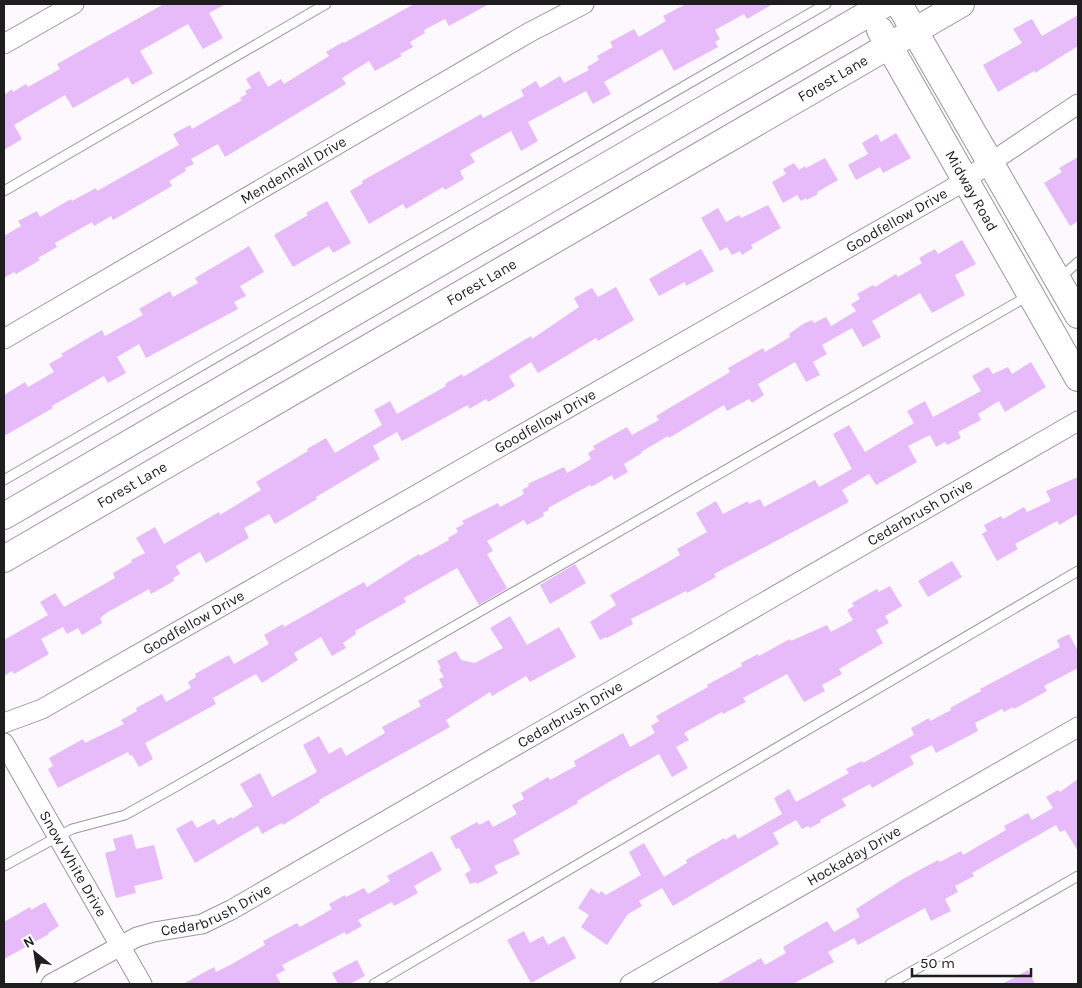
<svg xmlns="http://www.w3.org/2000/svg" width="1082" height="988" viewBox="0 0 1082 988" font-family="Karla,sans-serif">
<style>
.building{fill:#e7bafa}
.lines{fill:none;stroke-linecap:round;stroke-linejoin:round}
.lane-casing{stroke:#9a989c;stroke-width:11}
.street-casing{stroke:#9a989c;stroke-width:21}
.secondary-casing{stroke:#9a989c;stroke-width:28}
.lane{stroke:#fff;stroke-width:9}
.street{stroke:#fff;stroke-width:19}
.secondary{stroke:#fff;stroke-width:26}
.labels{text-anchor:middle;stroke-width:4;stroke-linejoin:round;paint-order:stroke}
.street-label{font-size:15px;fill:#1f1e1f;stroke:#fff}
</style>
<rect width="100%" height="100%" fill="#fcf8fd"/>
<!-- building -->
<g class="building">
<path d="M164,4H226L209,13L223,38L203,49L188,24L140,51L153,73L132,85L128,77L73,108L65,95L14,125L22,139L4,150V95L12,89L13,92L26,84L28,87L60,69L57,64Z"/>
<path d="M414,4H489L449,26L445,19L424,30L425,33L410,42L413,47L400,54L402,56L375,71L369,61L342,78L346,84L225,157L218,144L191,159L194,164L185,168L186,171L169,181L172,186L113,220L111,216L94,226L92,222L55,243L57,247L38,258L40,260L16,274L14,272L4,278V236L21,226L18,221L37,211L40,217L71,199L72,201L96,188L97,191L179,145L173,134L190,125L192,129L242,100L240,98L247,94L245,91L251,88L246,79L259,71L268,87L281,79L284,84L329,56L326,52L343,42L344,43Z"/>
<path d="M686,4H773L747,19L744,14L715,30L720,39L715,42L718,47L674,71L662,49L604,82L611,94L593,104L586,91L528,122L538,141L521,151L511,131L470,154L475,162L460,171L464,179L445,190L443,187L406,209L403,204L369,224L350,191L363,183L362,181L481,114L483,118L524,96L521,90L536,81L540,88L560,76L564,83L589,70L587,67L599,60L597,56L613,47L610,42L634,29L639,37L666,21L663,16Z"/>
<path d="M1078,15V46L1035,73L1034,71L998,92L983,65L1022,43L1013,29L1032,19L1042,36Z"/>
<path d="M896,133L911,158L883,173L880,167L856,180L848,165L868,154L862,143L877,134L881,142Z"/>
<path d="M1078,157V221L1070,226L1044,183L1062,172L1059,168Z"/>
<path d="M825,158L838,180L817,192L818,194L807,200L806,198L801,201L797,195L783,203L772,182L786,174L783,169L794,163L799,170L805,166L806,168Z"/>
<path d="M327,201L351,243L333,253L329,246L293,267L274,235L308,215L306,213Z"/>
<path d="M768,205L781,228L751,245L753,248L742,255L740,251L732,255L727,247L720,251L701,218L718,208L726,222L739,215L741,218Z"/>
<path d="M962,240L976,264L955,275L965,295L932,313L920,293L872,321L881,337L863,347L852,328L822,345L827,354L813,362L820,375L806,382L795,362L758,384L764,395L752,403L749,399L727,411L724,405L669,438L668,436L641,452L642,453L624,464L628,472L614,480L612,475L591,487L590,485L548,508L549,510L543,513L544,516L527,525L524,520L487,541L493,551L487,554L507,588L506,589L479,605L457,568L404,598L406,602L355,631L356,634L343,643L346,648L332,656L321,637L294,653L298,660L262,683L256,674L213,698L216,704L145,743L153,759L139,767L132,755L130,756L128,752L58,788L48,769L53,766L49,758L83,739L85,743L124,724L121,720L137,711L136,708L162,694L166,702L191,688L188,682L196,677L195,674L229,655L234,664L269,644L264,635L283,624L284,627L364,582L367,587L419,554L420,556L449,540L448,538L458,532L456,528L464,524L462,521L498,503L500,507L524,494L522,490L529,486L528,484L564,467L567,473L591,459L588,453L595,449L593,446L627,427L632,435L659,420L656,416L730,372L728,368L763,348L765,352L790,337L789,334L803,324L812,320L814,323L826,317L831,326L856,311L851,304L860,299L857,294L873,285L875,287L896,274L898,277L922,263L919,258L935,249L938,254Z"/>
<path d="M249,246L264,272L240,286L246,296L234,302L238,309L146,358L139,344L117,357L126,373L108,383L104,376L52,406L53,408L4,436V395L25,382L28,387L54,372L49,364L63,356L61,354L102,330L105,336L143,315L139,309L170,291L173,297L198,283L195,278Z"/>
<path d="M701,249L714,271L686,286L685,282L659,296L649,279Z"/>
<path d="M616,287L634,320L598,341L596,338L538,373L531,362L509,376L515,386L488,402L486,399L469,409L468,405L402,441L397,432L373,446L380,459L316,497L317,499L275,524L269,514L244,528L249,538L206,563L200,552L176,566L180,574L173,578L174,581L151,594L149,589L108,612L100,618L102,623L82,635L78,628L67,634L63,627L41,639L49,654L14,674L12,671L4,676V640L48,615L40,602L55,593L64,607L115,578L113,573L132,562L131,560L145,553L136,538L155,527L164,544L219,512L220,515L261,490L256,482L308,451L307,449L326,438L335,453L382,425L374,410L390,401L397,414L446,386L445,384L462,374L463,377L531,336L532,339L579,307L574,298L592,288L598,297Z"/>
<path d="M1031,362L1046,387L1005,412L999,401L978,414L981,420L958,432L961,438L947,445L945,442L936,447L930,435L908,446L917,462L876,485L869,474L842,490L849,502L714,574L716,577L687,593L686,591L631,619L633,624L607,638L606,637L600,640L590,622L616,605L610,595L680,555L677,549L707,532L696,513L716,501L723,514L748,501L749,504L760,499L764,507L815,480L819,487L852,469L833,434L849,425L865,452L914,423L907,411L925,401L933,417L981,391L972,376L988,367L993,374L1008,367L1012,374Z"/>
<path d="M1078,477V514L1059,525L1057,521L1015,544L1018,549L997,561L982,534L987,531L984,525L1001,516L1003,519L1024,507L1027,512L1051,501L1046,491Z"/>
<path d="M952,561L962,577L928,597L918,581Z"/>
<path d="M575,564L586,583L550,604L540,585Z"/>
<path d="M890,586L902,606L885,616L889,623L876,630L883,643L839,669L842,674L822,685L825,691L804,702L787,674L743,698L746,702L723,714L722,712L684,733L689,740L676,747L688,768L672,777L659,754L609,782L577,801L578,803L513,840L520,854L494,866L498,873L477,884L476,882L470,884L465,874L471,870L459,848L456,849L450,837L477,822L479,825L489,820L493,827L517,814L512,805L524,799L521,793L548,777L550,780L576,766L574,761L623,733L630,747L655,733L651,726L659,721L656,716L708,687L707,685L742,666L741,663L758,654L759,656L790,639L791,641L827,625L831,632L853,620L847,610L854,606L852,603L877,589L879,592Z"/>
<path d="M510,616L527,645L559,627L576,657L530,682L526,676L492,696L490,692L446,720L450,727L319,800L320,802L283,825L282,823L262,834L258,826L195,863L176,829L192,820L197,828L214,819L218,825L231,817L232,819L253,806L240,784L260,773L272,797L317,772L303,745L319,736L329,754L341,747L346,756L385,733L382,727L421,706L418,701L443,687L439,679L444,677L439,669L441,668L437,661L456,651L461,660L475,663L503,648L490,628Z"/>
<path d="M1069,634L1078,651V668L1044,686L1047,691L1014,709L1013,707L1004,712L1002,709L975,723L978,731L936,753L932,745L910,756L914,764L872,788L870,784L842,799L846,806L820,820L821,822L810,828L808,826L802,829L796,820L773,833L779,844L673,906L662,888L639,901L642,906L628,914L607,945L581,927L589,915L578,908L591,888L599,894L601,891L606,895L641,875L629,852L644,843L664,877L687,863L686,860L724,838L725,840L735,834L738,839L782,814L774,798L789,789L796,802L849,773L846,769L862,761L863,763L914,735L911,728L929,718L930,721L951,710L950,708L981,691L980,689L1060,647L1057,640Z"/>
<path d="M1078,779V851L1065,830L1060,832L1056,825L972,873L974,876L955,886L958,892L945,899L951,911L931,921L925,908L858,945L854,938L828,952L834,962L793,984H716L761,958L765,965L786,953L783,947L827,921L834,932L860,917L856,909L903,879L938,860L940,862L961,851L963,855L1006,830L1004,826L1028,813L1032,820L1053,808L1046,797L1058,790L1060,792Z"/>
<path d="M132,834L136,849L154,845L163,879L134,886L136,893L116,898L105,853L116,850L113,839Z"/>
<path d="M432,851L442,870L414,886L418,893L394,906L392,902L358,920L362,926L346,935L345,932L282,965L285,970L276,975L281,984H183L214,967L216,972L232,964L265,945L263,941L297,923L300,927L332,909L329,904L345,895L346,897L364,888L368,894L390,881L387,876Z"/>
<path d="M45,902L59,926L48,933L49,934L4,959V922L30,907L31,910Z"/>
<path d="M524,931L530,943L543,936L548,945L564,936L576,958L531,983L507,940Z"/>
<path d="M357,960L365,976L350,984H338L332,973Z"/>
<path d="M1028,970L1035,984H1002Z"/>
</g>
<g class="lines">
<defs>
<g id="lane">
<path d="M4,191L326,4"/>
<path d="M1060,278L1078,262"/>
<path d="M4,480L826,4"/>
<path d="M4,866L72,829L125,815L175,787L1028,296"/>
<path d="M374,984L1078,571"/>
<path d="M890,984L1078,876"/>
</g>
<g id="street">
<path d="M4,44L74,4"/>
<path id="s1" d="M4,339L530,32L584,4"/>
<path id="s2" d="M4,723L42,709L951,189L1078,104"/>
<path id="s3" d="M4,743L142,984"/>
<path id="s4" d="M51,984L137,937L154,932L202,924L231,910L1078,421"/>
<path id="s5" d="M630,984L1078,727"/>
</g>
<g id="secondary">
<path d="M899,4L1078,315"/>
<path id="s6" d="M880,30L1078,378"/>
<path d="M4,516L885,4"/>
<path id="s7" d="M4,559L961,4"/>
</g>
</defs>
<!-- lane casing -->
<use href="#lane" class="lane-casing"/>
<!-- street casing -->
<use href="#street" class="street-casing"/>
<!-- secondary casing -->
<use href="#secondary" class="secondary-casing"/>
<!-- lane -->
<use href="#lane" class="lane"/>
<!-- street -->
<use href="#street" class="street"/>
<!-- secondary -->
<use href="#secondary" class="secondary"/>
</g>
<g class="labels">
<!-- street labels -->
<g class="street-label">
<text dy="5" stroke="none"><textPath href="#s7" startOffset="958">Forest Lane</textPath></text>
<text dy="5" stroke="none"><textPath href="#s1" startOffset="335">Mendenhall Drive</textPath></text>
<text dy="5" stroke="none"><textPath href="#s6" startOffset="185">Midway Road</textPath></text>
<text dy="5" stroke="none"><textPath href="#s2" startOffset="1025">Goodfellow Drive</textPath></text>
<text dy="5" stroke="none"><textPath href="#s7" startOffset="552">Forest Lane</textPath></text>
<text dy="5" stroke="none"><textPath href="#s2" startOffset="620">Goodfellow Drive</textPath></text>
<text dy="5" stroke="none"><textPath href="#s7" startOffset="148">Forest Lane</textPath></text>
<text dy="5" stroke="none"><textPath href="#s4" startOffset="992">Cedarbrush Drive</textPath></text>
<text dy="5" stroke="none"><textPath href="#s2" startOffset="215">Goodfellow Drive</textPath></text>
<text dy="5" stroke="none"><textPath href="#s4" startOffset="588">Cedarbrush Drive</textPath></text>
<text dy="5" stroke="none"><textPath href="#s5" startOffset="258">Hockaday Drive</textPath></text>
<text dy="5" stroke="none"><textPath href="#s3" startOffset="139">Snow White Drive</textPath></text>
<text dy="5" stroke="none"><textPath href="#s4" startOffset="182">Cedarbrush Drive</textPath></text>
</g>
</g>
<!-- border -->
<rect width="1082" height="988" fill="none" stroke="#1f1e1f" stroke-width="10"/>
<!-- north arrow -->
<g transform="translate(35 953) rotate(330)" stroke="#ffffff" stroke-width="4" paint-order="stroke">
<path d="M0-4L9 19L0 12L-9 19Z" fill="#1f1e1f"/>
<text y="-8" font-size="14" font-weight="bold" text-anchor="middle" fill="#1f1e1f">N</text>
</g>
<!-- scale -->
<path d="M912 968v8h119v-8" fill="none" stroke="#1f1e1f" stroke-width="2.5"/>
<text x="920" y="968" font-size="15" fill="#1f1e1f" stroke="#ffffff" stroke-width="4" paint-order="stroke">50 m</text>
</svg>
